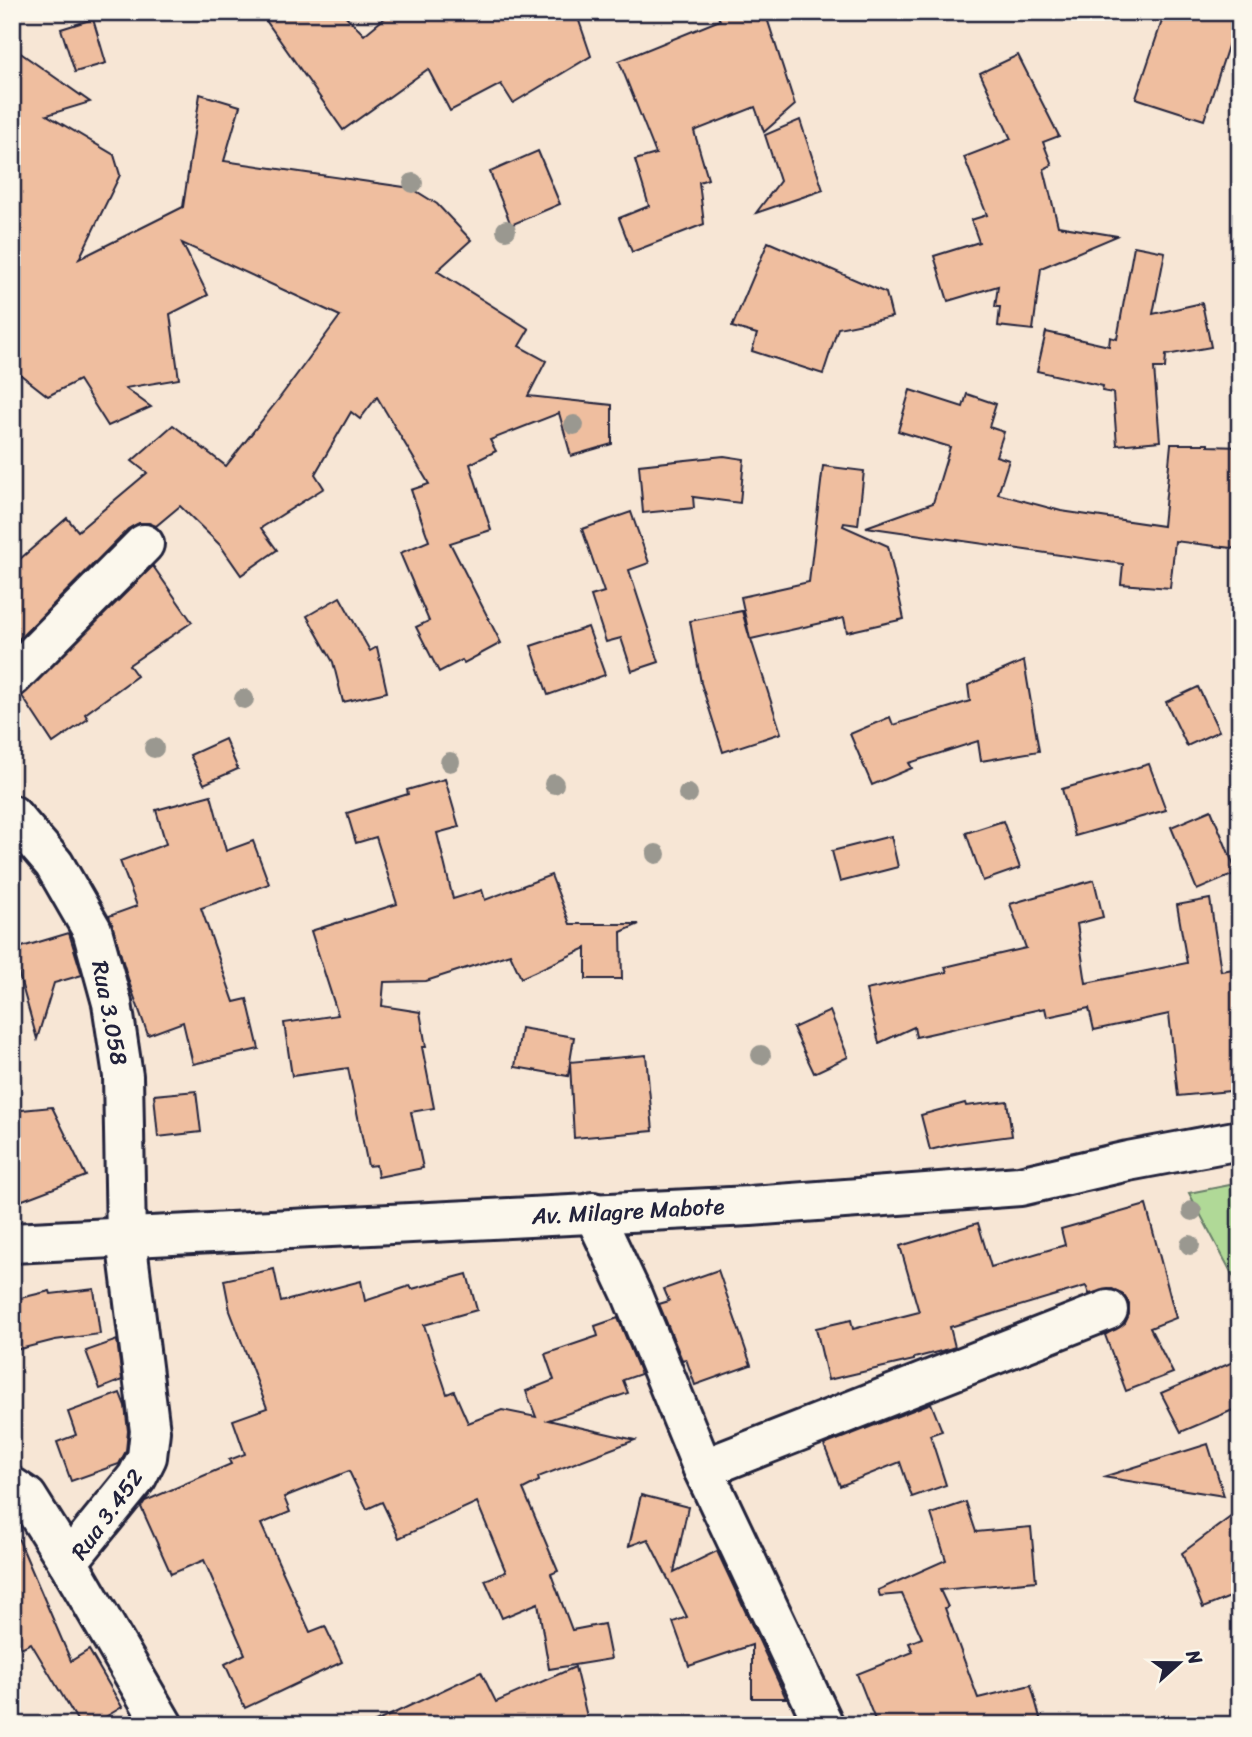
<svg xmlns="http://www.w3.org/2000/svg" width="1252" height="1737" viewBox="0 0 1252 1737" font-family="Sriracha,sans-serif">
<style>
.green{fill:#b0d997;stroke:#697e69;stroke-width:2}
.building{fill:#efbe9f;stroke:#22223b;stroke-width:2}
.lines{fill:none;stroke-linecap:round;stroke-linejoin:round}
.minor-casing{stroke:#22223b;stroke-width:44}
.minor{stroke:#fbf7ec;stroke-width:38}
.tree{fill:#9a9890}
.labels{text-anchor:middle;stroke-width:6;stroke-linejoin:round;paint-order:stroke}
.street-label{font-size:23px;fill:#22223b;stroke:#fbf7ec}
</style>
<rect width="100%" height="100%" fill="#f7e6d5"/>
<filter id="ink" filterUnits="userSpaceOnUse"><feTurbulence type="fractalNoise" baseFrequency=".0143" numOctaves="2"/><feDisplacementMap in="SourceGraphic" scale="14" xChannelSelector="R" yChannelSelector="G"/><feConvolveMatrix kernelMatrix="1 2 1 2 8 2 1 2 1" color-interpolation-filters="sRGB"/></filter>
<g filter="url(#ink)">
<!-- green -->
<path class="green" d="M1240,1183V1289L1189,1193Z"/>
<!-- building -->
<g class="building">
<path d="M260,12H342L364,35L392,12H516L520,21L551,12H576L591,56L513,103L501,84L450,111L428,69L343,130Z"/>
<path d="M715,12H765L795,105L764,132L755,107L694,131L708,179L699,182L704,224L632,252L619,218L649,206L635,160L656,154L619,61L720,20Z"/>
<path d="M1165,12H1239L1204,120L1136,98Z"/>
<path d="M93,19L106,63L75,72L61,29Z"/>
<path d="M12,47L90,102L47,115L114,155L120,175L79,259L183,207L200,94L240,106L224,161L411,188L437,204L471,240L437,271L529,329L519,346L546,361L528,396L612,405V444L571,456L559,413L490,440L496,451L470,464L491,530L450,543L501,643L464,663L462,660L439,672L416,627L429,621L400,553L429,541L411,490L429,484L377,397L360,419L351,412L315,474L324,488L261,528L277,550L241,575L220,545L180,506L156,526L149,523H139L128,529L12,646V566L67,518L78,531L147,473L132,461L173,425L226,466L278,400L340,316L182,243L208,295L170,314L179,379L125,388L151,407L108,426L79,380L48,396L12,368Z"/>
<path d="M1018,55L1059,136L1043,142L1052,165L1044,169L1058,226L1117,236L1041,268L1033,330L998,326L1000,307H995L998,286L948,301L934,256L979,242L971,220L987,215L964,157L1011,139L980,73Z"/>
<path d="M800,120L823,190L756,213L780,181L765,135Z"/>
<path d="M538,151L560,204L511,225L490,172Z"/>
<path d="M768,242L886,293L892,317L838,328L823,374L752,351L757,334L732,327Z"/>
<path d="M1134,246L1165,252L1153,314L1202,303L1211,347L1166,355L1165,368H1154L1160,441L1117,445L1113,393L1102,391L1103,386L1037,371L1046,332L1109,346L1110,337L1117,339Z"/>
<path d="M910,390L963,407L967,394L996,404L989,427L1004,432L996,456L1009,460L998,494L1061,511L1163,526L1171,444H1208V446L1240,447V549L1175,541L1170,588L1121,584L1123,564L866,527L933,503L950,447L898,431Z"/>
<path d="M724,456L744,459L740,503L693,497L694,508L643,513L639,465Z"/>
<path d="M823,466L864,471L858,525L844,523L843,526L888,546L904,619L847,632L844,618L751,639L781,733L723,752L701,683L690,621L742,611L750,639L741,597L809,582Z"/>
<path d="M631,512L649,563L629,570L659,662L632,671L621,638L606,642L591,596L604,592L582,529Z"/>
<path d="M153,566L192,622L129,665L137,676L85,714L88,719L53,743L22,696Z"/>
<path d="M340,597L370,651L377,647L387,692L343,702L333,662L307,616Z"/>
<path d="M588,627L605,675L548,695L531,646Z"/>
<path d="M1024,661L1039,751L981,761L978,741L909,763L912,768L872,785L850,734L890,717L893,725L970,701L968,685Z"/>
<path d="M1198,687L1219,731L1187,746L1166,702Z"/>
<path d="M225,739L238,769L204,784L190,755Z"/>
<path d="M1149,764L1166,810L1075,836L1062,789Z"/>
<path d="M445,779L459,827L437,833L453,899L482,890L485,900L551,875L570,924H639L621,932L622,979H586V948L521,978L510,954L426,981L384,982L382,1006L420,1012L426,1047H422L434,1108L411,1112L423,1168L378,1177L376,1165L368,1166L348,1068L292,1076L284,1023L338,1015L311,931L397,904L376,837L356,843L347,813L408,794L407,790Z"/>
<path d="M211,795L226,851L253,841L269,884L201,908L234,1002L247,999L259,1049L193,1064L183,1022L148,1035L130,985L109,916L137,906L120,861L166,844L156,810Z"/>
<path d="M1211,810L1237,873L1197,890L1171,827Z"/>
<path d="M1003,821L1020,868L983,881L966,833Z"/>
<path d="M891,836L898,867L840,882L832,851Z"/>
<path d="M1094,880L1103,917L1077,924L1086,983L1187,963L1177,905L1210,899L1221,971L1240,968V1090L1178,1096L1169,1014L1094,1030L1089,1008L1047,1017L1045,1008L916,1037L914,1027L879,1043L866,990L947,972L945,967L1026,948L1010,904Z"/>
<path d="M69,933L82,975L54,983L37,1039L12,950Z"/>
<path d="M830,1011L848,1057L814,1073L793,1028Z"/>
<path d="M521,1028L574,1037L570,1062L646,1055L653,1131L574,1138L570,1063L568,1076L515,1067Z"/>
<path d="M196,1091L201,1132L158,1137L154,1095Z"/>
<path d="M1007,1101L1012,1136L958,1143L930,1150L921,1115L965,1103L966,1106Z"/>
<path d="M52,1107L86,1176L12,1204V1111Z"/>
<path d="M1146,1205L1176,1318L1150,1328L1173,1373L1126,1391L1105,1335L1125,1323L1129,1314V1303L1122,1293L1112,1289L1089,1294L1086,1286L950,1327L955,1347L949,1349L914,1358V1360L828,1380L816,1328L851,1320L853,1329L919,1312L900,1246L978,1223L991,1267L1065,1245L1061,1229Z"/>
<path d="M274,1269L281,1302L361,1281L365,1301L410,1286L412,1289L467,1274L477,1310L424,1325L447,1394L454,1391L468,1423L502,1410L536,1417L526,1391L554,1380L545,1354L598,1336L595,1326L618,1318L641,1374L623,1380L628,1393L548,1420L635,1440L538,1477L539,1481L523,1489L558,1571L551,1574L572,1630L604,1624L611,1659L549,1669L538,1603L502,1618L485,1580L506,1572L477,1502L399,1538L382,1502L367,1509L349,1471L284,1497L290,1512L261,1524L310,1632L325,1626L342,1662L245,1708L225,1664L245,1654L204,1560L171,1574L141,1507L145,1501L231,1464L229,1460L245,1454L233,1420L267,1408L230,1311L224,1280Z"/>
<path d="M718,1270L751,1365L695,1385L686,1359L682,1360L659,1304L669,1301L664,1289Z"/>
<path d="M94,1289L100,1334L55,1340L12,1351V1300L50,1291L51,1294Z"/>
<path d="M117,1340L122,1380L100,1389L86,1351Z"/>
<path d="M1240,1359V1407L1181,1432L1161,1393Z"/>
<path d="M120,1393L125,1406L128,1431L126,1451L119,1464L71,1481L57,1442L76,1435L68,1412Z"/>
<path d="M931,1403L942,1431L930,1435L946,1485L912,1497L900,1462L840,1486L824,1445Z"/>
<path d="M1208,1444L1224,1496L1103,1477Z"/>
<path d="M641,1495L688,1507L674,1572L717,1551L786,1698H752V1645L689,1666L673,1622L687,1617L648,1539L629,1546Z"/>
<path d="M966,1502L976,1532L1031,1527L1036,1581L940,1590L948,1607L945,1608L978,1698L1031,1685L1042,1725H877L857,1674L913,1652L909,1643L922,1638L902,1594L880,1596L878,1590L946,1560L931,1514Z"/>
<path d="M1240,1510V1593L1203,1608L1182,1553Z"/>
<path d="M12,1524L71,1661L89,1650L122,1707L92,1725H80L31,1643L21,1648L12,1628Z"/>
<path d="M575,1667L589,1725H369L481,1672L496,1702Z"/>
</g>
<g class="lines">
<defs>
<g id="minor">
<path d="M12,677L144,544"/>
<path d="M12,815L54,864L92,930L112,1003L123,1076L126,1238L150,1431L147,1457L137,1477L68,1562"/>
<path d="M593,1212L632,1295L703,1469L824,1725"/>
<path d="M12,1243L750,1206L1020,1186L1128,1161L1240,1140"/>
<path d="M703,1469L1108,1310"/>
<path d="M12,1487L27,1497L68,1562L163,1725"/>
</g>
</defs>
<!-- minor casing -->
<use href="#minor" class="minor-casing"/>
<!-- minor -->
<use href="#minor" class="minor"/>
</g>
<!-- trees -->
<g class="tree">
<circle cx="413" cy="183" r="10"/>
<circle cx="506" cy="230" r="10"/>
<circle cx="574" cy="425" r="10"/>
<circle cx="244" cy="699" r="10"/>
<circle cx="154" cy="748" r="10"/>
<circle cx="450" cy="762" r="10"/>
<circle cx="554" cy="784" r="10"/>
<circle cx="688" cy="794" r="10"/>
<circle cx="656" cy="854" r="10"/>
<circle cx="761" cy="1055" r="10"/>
<circle cx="1192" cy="1211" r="10"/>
<circle cx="1190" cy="1245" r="10"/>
</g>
</g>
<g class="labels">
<!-- street labels -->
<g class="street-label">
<text transform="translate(110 1013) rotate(79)" y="8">Rua 3.058</text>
<text transform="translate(628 1211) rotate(-3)" y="8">Av. Milagre Mabote</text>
<text transform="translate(107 1514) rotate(-54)" y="8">Rua 3.452</text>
</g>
</g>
<!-- margin -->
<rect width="1252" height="1737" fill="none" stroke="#fbf7ec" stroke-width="42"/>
<rect x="21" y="21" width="1210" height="1695" fill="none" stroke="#22223b" stroke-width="2.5" filter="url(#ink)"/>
<!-- north arrow -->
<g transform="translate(1179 1663) rotate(69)" stroke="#fbf7ec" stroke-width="5" paint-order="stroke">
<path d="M0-5L12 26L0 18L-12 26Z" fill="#22223b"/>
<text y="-10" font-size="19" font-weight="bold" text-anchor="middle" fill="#22223b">N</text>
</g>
</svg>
